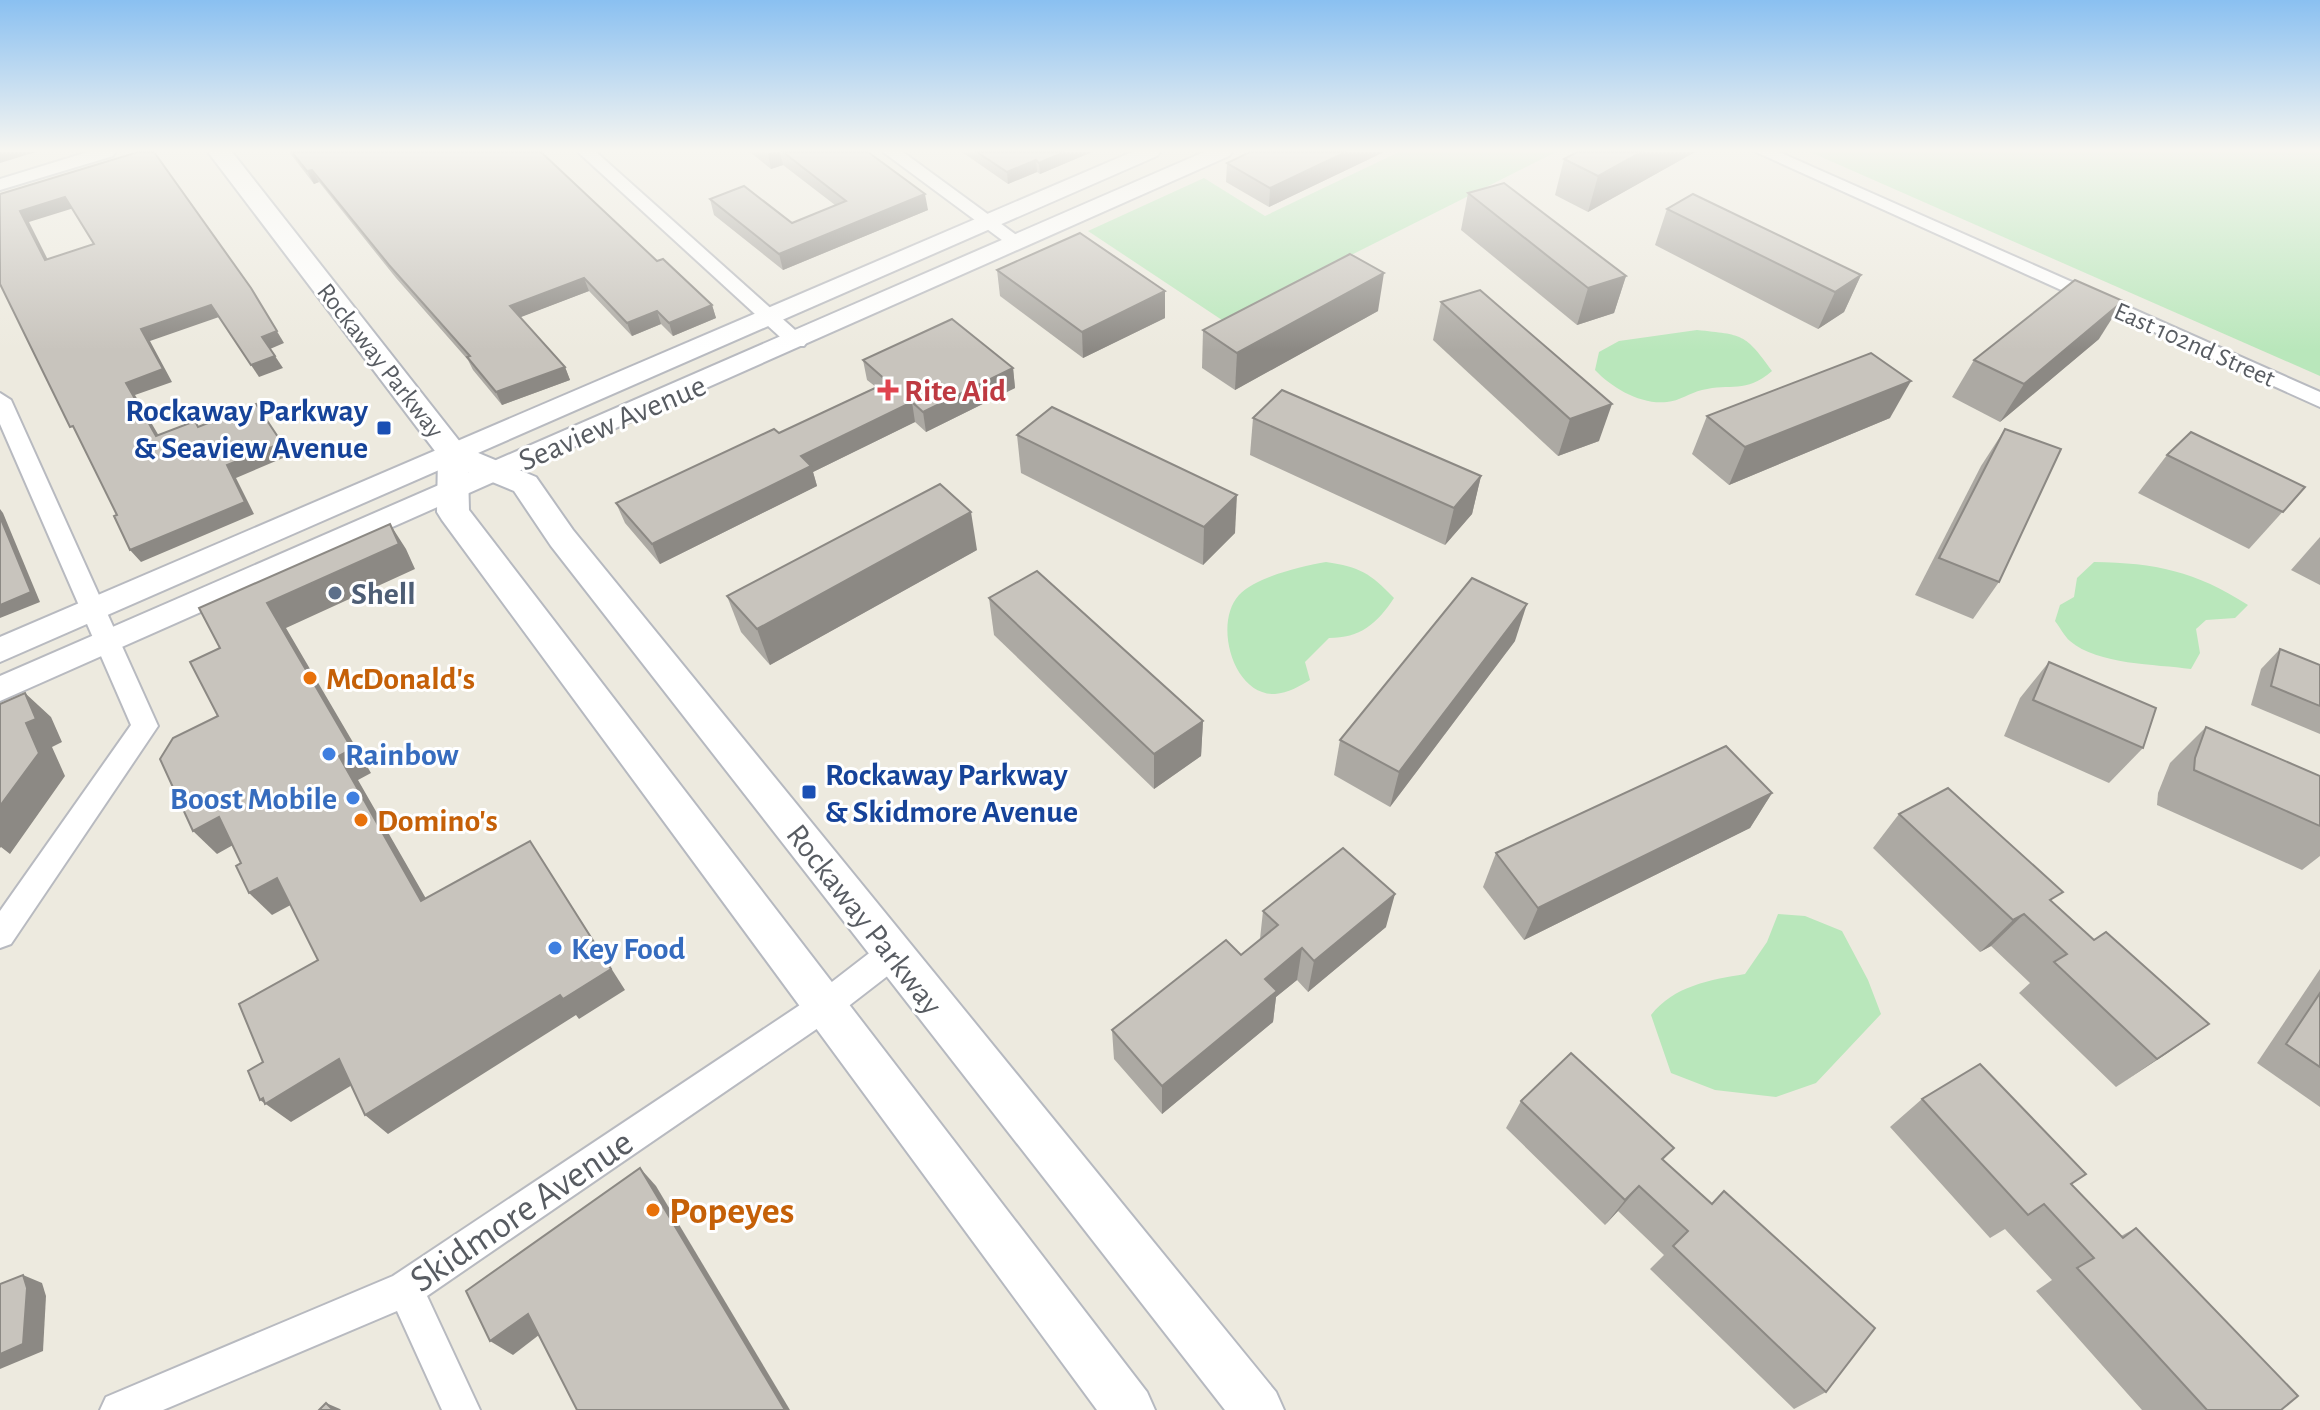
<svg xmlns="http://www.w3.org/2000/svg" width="2320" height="1410" viewBox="0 0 2320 1410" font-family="'Alegreya Sans',sans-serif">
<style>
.green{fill:#b9e7bb}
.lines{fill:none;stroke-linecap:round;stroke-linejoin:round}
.minor-casing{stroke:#b8bac0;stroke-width:4}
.tertiary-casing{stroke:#b8bac0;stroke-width:4}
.secondary-casing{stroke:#b6b9c0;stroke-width:4}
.minor{fill:#fff;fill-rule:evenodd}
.tertiary{fill:#fff;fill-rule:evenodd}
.secondary{fill:#fff;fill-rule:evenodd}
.wall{fill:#aca9a3}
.shaded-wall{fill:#8c8984}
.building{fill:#c8c4bd;stroke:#8c8984;stroke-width:2;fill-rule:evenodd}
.health-dot{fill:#e0444e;stroke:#fff;stroke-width:3}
.transit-dot{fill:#1a4fb4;stroke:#fff;stroke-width:3}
.service-dot{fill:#5c6f8a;stroke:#fff;stroke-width:3}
.food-dot{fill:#e8710a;stroke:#fff;stroke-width:3}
.shop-dot{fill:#3f7fe0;stroke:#fff;stroke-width:3}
.labels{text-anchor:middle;stroke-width:6;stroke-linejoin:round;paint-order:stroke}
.far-street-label{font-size:26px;fill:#585c62;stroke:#fff}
.health-label{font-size:32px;font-weight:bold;fill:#be3a42;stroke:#fff;text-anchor:start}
.transit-label{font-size:32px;font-weight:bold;fill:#164399;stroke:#fff;text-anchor:end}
.street-label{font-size:32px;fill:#585c62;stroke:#fff}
.service-label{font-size:32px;font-weight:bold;fill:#4e5e75;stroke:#fff;text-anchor:start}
.food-label{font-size:32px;font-weight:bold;fill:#c56008;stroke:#fff;text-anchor:start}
.shop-label{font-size:32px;font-weight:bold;fill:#366cbe;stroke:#fff;text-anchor:start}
.near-street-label{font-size:38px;fill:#585c62;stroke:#fff}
.near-food-label{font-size:38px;font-weight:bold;fill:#c56008;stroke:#fff;text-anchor:start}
</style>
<rect width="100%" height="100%" fill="#edeadf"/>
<!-- green -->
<g class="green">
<path d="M1399,152H1556L1222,320L1088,231L1204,178L1265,216Z"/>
<path d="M1810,152H2320V376Z"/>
<path d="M1697,330C1743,335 1745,333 1772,371C1745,394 1731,383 1702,390C1690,393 1679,401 1667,402C1641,405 1612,388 1595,370L1599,352L1619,341Z"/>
<path d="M1326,562C1360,567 1370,573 1394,598C1377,624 1360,638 1329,638L1305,662L1310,680C1300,686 1288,693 1275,694C1233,696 1213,623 1239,595C1256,577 1302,566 1326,562Z"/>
<path d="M2094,562C2156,563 2195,571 2248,605L2235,618L2206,620L2196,629L2200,653L2191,669C2155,664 2098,665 2070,641C2064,636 2060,627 2055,621L2060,605L2074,597L2077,578Z"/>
<path d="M1778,914L1805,916L1842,931L1868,980L1881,1014L1816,1083L1776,1097L1715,1090L1671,1073L1651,1015C1674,986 1709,980 1745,974L1767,942Z"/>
</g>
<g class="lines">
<defs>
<g id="minor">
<path d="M88,152H115L113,156L0,190V179Z"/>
<path d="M578,152H596L804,338L807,342L804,346H790Z"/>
<path d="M883,152H903L1026,242L1024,246H1010Z"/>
<path d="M1756,152H1779L2320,392V407Z"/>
<path d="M0,393L11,400L158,726L11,944L0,948V911L131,725L0,424Z"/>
<path d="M892,941L903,944L907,954L903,964L837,1015L427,1296L480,1410H442L397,1311L163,1410H100L106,1397L393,1276L815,995L881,944Z"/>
</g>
<g id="tertiary">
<path d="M1132,152H1160L1157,156L0,662V637Z"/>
<path d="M1204,152H1232L1229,156L0,701V676Z"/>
</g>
<path id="secondary" d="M208,152H232L464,447L536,477L573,530L1276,1392L1284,1410H1225L551,546L514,491L468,472L469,510L1147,1392L1155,1410H1097L442,520L437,512L438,455Z"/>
</defs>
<!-- minor casing -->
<use href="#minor" class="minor-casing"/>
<!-- tertiary casing -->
<use href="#tertiary" class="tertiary-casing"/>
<!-- secondary casing -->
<use href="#secondary" class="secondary-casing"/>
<!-- minor -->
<use href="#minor" class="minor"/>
<!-- tertiary -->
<use href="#tertiary" class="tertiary"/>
<!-- secondary -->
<use href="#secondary" class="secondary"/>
</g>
<!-- wall -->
<g class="wall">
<path d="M289,152H541L657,261L712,305L716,318L673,336L661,324L632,336L589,291L520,317L565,367L570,380L502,405L473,370L468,360L396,278L319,182L314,184Z"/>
<path d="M750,152H868L928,210L783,270L714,215L710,199L792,223L835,205L783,165L771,169Z"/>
<path d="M962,152H1092L1040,174L1037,172L1008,184Z"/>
<path d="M1384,152L1269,207L1226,182L1227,163Z"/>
<path d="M1695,152L1588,212L1555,195L1564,159Z"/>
<path d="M1468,193L1626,276L1614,313L1577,325L1461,230Z"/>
<path d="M1667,209L1861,275L1844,312L1818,329L1655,245Z"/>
<path d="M997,270L1165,291V318L1083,358L1000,296Z"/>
<path d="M1441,302L1599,441L1558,456L1433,340Z"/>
<path d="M1378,311L1235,390L1202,368L1203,330Z"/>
<path d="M2099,339L2000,422L1952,397L1974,360Z"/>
<path d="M863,360L1013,368L1015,388L926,432L915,422L813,472L817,486L660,564L625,523L616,503L779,433L876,387L867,380Z"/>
<path d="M1707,416L1890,418L1729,485L1692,454Z"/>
<path d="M1253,418L1481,476L1472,514L1445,545L1250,455Z"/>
<path d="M2005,429L1999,582L1973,619L1915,595L1981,466Z"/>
<path d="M1017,435L1235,533L1203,565L1021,473Z"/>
<path d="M2167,455L2305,487L2249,549L2138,493Z"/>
<path d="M2320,537V585L2291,570Z"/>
<path d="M977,550L770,665L741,632L727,596Z"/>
<path d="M989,598L1203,721L1201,756L1154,789L994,635Z"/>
<path d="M1515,641L1390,807L1334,775L1340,740Z"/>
<path d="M2280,649L2320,665V734L2251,705L2261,669Z"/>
<path d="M2049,662L2143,748L2109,783L2004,736L2020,698Z"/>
<path d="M2206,727L2320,776V856L2302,870L2157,805L2158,793L2170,763Z"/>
<path d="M1772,793L1750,828L1524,940L1483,887L1496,853Z"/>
<path d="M1899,814L2052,902L2094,940L2209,1024L2116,1087L2019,993L2030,983L1991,946L1980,952L1873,848Z"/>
<path d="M1263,911L1386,927L1308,992L1297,980L1276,997L1273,1022L1162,1114L1114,1059L1112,1030L1241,955L1260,939Z"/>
<path d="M2320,969V1107L2257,1063Z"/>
<path d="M1922,1099L2071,1184L2121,1236L2136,1228L2281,1410H2142L2036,1291L2052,1280L2005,1229L1990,1238L1890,1127Z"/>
<path d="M1521,1101L1674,1148L1663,1160L1711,1204L1724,1191L1826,1392L1794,1409L1650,1269L1664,1255L1618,1211L1605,1225L1506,1128Z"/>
</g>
<!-- shaded-wall -->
<g class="shaded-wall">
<path d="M0,152H36L0,163Z"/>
<path d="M771,152H780L783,165L771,169L768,154Z"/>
<path d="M1064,152H1092L1040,174L1039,163Z"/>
<path d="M1346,152H1384L1269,207L1270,188Z"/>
<path d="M1641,152H1695L1588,212L1598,176Z"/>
<path d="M1036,160L1037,172L1008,184L1007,172Z"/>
<path d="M312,170L319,182L314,184L307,171Z"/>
<path d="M925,194L928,210L783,270L779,254Z"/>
<path d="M65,197L74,208L29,222L54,272L45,260L20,211Z"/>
<path d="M1384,273L1378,311L1235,390L1237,353Z"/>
<path d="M1861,275L1844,312L1818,329L1835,292Z"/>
<path d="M1626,276L1614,313L1577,325L1588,288Z"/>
<path d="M584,278L589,291L516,319L510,306Z"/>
<path d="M251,288L284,343L270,349L262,337Z"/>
<path d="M1165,291V318L1083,358L1082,332Z"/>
<path d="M2123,301L2099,339L2000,422L2024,384Z"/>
<path d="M211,305L219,317L150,341L172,382L135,395L166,448L156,436L126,383L141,329Z"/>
<path d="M712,305L716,318L673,336L669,323Z"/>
<path d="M657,311L661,324L632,336L627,323Z"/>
<path d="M275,356L283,368L259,377L251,365Z"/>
<path d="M565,367L570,380L502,405L496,392Z"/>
<path d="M1013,368L1015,388L926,432L923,412Z"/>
<path d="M1911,381L1890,418L1729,485L1745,447Z"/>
<path d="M912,402L915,422L813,472L817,486L660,564L652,544L801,456Z"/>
<path d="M256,404L290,455L236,478L254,514L141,562L130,550L227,465Z"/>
<path d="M1612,404L1599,441L1558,456L1570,419Z"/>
<path d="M1481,476L1472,514L1445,545L1454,508Z"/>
<path d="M1237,495L1235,533L1203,565L1204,527Z"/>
<path d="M0,509L3,513L40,602L0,618Z"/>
<path d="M971,512L977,550L770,665L757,629Z"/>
<path d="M390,524L406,549L415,569L286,628L371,773L358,780L440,923L421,901L339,756L267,603Z"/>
<path d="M1527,604L1515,641L1390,807L1399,772Z"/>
<path d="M25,693L51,717L62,742L52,747L65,776L10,854L1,847L0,848V806L26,723Z"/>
<path d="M1203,721L1201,756L1154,789V754Z"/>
<path d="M1772,793L1750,828L1524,940L1538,908Z"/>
<path d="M219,817L242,840L217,854L193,831Z"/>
<path d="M530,841L625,990L579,1019L576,1015L388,1134L365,1115Z"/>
<path d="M277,878L300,900L272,915L249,893Z"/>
<path d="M1395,894L1386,927L1308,992L1314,961Z"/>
<path d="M2024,914L1991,946L1980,952L2013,920Z"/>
<path d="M1302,948L1297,980L1276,997L1273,1022L1162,1114V1086L1265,979Z"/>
<path d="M2209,1024L2166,1054L2116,1087L2157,1059Z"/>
<path d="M339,1059L362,1079L291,1122L260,1100Z"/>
<path d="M640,1168L656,1186L790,1410H785Z"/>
<path d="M1639,1186L1618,1211L1605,1225L1625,1200Z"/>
<path d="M23,1275L42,1283L46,1296L43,1351L0,1369V1354Z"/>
<path d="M528,1314L548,1328L513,1355L490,1341Z"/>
<path d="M326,1403L340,1409L341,1410H333Z"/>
</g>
<!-- building -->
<g class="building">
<path d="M138,152H154L251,288L277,331L262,337L275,356L251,365L211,305L141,329L163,369L126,383L156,436L195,421L198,427L256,404L282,443L227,465L245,502L130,550L114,516L117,515L73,426L70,427L0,284V194ZM65,197L94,244L45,260L20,211Z"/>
<path d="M292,152H541L657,261L663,259L712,305L669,323L657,311L627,323L584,278L510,306L565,367L496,392L467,357L470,356L389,265L312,170L307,171Z"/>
<path d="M783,152H868L925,194L779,254L710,199L744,186L792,223L846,201Z"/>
<path d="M977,152H1064L1039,163L1036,160L1007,172Z"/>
<path d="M1250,152H1346L1270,188L1227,163Z"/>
<path d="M1577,152H1641L1598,176L1564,159Z"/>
<path d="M1504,183L1626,276L1588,288L1468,193Z"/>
<path d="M1693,194L1861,275L1835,292L1667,209Z"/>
<path d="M1080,233L1165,291L1082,332L997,270Z"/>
<path d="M1350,254L1384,273L1237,353L1203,330Z"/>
<path d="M2075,280L2123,301L2024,384L1974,360Z"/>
<path d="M1480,290L1612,404L1570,419L1441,302Z"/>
<path d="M952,319L1013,368L923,412L912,402L801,456L811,466L652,544L616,503L774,429L779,433L888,382L863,360Z"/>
<path d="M1871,353L1911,381L1745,447L1707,416Z"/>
<path d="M1282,390L1481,476L1454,508L1253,418Z"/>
<path d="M1052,407L1237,495L1204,527L1017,435Z"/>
<path d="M2005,429L2061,449L1999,582L1939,558Z"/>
<path d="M2191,432L2305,487L2283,512L2167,455Z"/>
<path d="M940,484L971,512L757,629L727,596Z"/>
<path d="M0,517L31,592L0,605Z"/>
<path d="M390,524L399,544L267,603L352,749L339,756L421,901L530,841L611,969L563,999L560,995L365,1115L339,1059L265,1104L263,1098L260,1100L248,1071L263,1062L239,1004L318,960L277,878L249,893L236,866L241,863L219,817L193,831L160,759L173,738L218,716L190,662L220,648L199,608Z"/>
<path d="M1037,571L1203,721L1154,754L989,598Z"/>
<path d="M1472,578L1527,604L1399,772L1340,740Z"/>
<path d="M2280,649L2320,665V706L2271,686Z"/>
<path d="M2049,662L2156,708L2143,748L2033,700Z"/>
<path d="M25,693L36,719L26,723L39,753L0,806V704Z"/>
<path d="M2206,727L2320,776V826L2194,770L2195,758Z"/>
<path d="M1726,746L1772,793L1538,908L1496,853Z"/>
<path d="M1948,788L2063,892L2050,900L2094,940L2106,932L2209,1024L2157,1059L2054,962L2067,954L2024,914L2013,920L1899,814Z"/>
<path d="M1343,848L1395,894L1314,961L1302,948L1265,979L1277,991L1162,1086L1112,1030L1226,940L1241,955L1278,925L1263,911Z"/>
<path d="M2320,993V1067L2286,1044Z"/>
<path d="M1571,1053L1674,1148L1662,1159L1712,1204L1724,1191L1875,1328L1826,1392L1673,1246L1688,1231L1639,1186L1625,1200L1521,1101Z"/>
<path d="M1980,1064L2086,1174L2071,1184L2123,1238L2136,1228L2298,1396L2281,1410H2207L2077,1268L2094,1258L2044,1204L2028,1215L1922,1099Z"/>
<path d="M640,1168L785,1410H577L528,1314L490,1341L466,1291Z"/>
<path d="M23,1275L27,1288L23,1344L0,1354V1284Z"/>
<path d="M326,1403L333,1410H319Z"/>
</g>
<!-- sky -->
<linearGradient id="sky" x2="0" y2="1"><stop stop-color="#8ac0f1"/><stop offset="0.43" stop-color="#f7f6f1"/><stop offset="1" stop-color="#f7f6f1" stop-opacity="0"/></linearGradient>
<rect width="2320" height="350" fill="url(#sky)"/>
<!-- markers -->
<path class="health-dot" d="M884 378h8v8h8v8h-8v8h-8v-8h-8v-8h8z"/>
<g class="transit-dot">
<rect x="376" y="420" width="16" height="16" rx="4"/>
<rect x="801" y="784" width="16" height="16" rx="4"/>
</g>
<circle class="service-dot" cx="335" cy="593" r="8"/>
<g class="food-dot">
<circle cx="310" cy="678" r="8"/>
<circle cx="361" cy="820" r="8"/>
<circle cx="653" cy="1210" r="8"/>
</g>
<g class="shop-dot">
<circle cx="329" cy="754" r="8"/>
<circle cx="353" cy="798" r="8"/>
<circle cx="555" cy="948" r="8"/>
</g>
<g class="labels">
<!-- far-street labels -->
<g class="far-street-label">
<text transform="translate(2195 344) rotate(24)" y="9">East 102nd Street</text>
<text transform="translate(381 360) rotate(52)" y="9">Rockaway Parkway</text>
</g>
<!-- health labels -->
<g class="health-label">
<text x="904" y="401">Rite Aid</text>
</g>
<!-- transit labels -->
<g class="transit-label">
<text x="368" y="421">Rockaway Parkway<tspan x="368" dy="37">&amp; Seaview Avenue</tspan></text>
<text x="825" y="785" text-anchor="start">Rockaway Parkway<tspan x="825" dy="37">&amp; Skidmore Avenue</tspan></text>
</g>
<!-- street labels -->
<g class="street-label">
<text transform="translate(612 422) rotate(-23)" y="11">Seaview Avenue</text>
<text transform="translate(865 919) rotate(52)" y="11">Rockaway Parkway</text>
</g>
<!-- service labels -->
<g class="service-label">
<text x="351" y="604">Shell</text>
</g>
<!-- food labels -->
<g class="food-label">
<text x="326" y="689">McDonald's</text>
<text x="377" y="831">Domino's</text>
</g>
<!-- shop labels -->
<g class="shop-label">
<text x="345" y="765">Rainbow</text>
<text x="337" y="809" text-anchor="end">Boost Mobile</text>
<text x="571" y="959">Key Food</text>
</g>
<!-- near-street labels -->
<g class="near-street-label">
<text transform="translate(521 1210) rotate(-34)" y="13">Skidmore Avenue</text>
</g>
<!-- near-food labels -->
<g class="near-food-label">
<text x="669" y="1223">Popeyes</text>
</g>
</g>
</svg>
